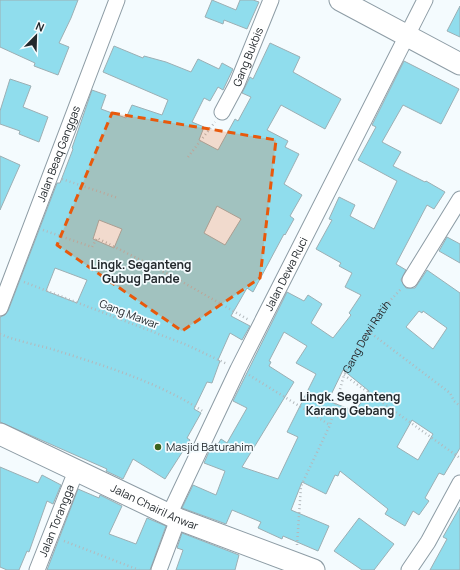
<svg xmlns="http://www.w3.org/2000/svg" width="460" height="570" viewBox="0 0 460 570" font-family="Manrope,sans-serif">
<style>
.building{fill:#90dded;stroke:#9cafb4;fill-rule:evenodd}
.lines{fill:none;stroke-linecap:round;stroke-linejoin:round}
.street-casing{stroke:#8d9ca5;stroke-width:17}
.secondary-casing{stroke:#8d9ca5;stroke-width:23}
.path{stroke:#b3b9bd;stroke-width:2.5;stroke-dasharray:1 3;stroke-linecap:butt}
.street{stroke:#fff;stroke-width:15}
.secondary{stroke:#fff;stroke-width:21}
.marked{fill:#e8590c;fill-opacity:0.2;stroke:#e8590c;stroke-width:3;stroke-dasharray:8 5;stroke-linejoin:round}
.poi-dot{fill:#3c631e;stroke:#f4fbfe;stroke-width:1.5}
.labels{text-anchor:middle;stroke-width:3.5;stroke-linejoin:round;paint-order:stroke}
.street-label{font-size:11px;fill:#23292d;stroke:#f4fbfe}
.poi-label{font-size:11px;fill:#23292d;stroke:#f4fbfe;text-anchor:start}
.neighbourhood-label{font-size:12px;font-weight:bold;fill:#23292d;stroke:#f4fbfe}
</style>
<rect width="100%" height="100%" fill="#f4fbfe"/>
<!-- building -->
<g class="building">
<path d="M0,0H78L71,18L59,43L69,47L58,75L34,66L35,63L0,47Z"/>
<path d="M212,0L236,10L240,0H253L259,2L247,29L224,20L223,24L205,17Z"/>
<path d="M460,6V37L447,31Z"/>
<path d="M270,43L300,57L293,72L341,99L325,129L281,105L267,130L288,141L285,147L299,154L284,184L302,195L290,216L294,219L285,235L284,234L253,292L247,288L231,316L250,326L242,340L230,333L218,360L220,361L212,383L207,382L194,409L201,413L187,438L190,440L165,479L133,459L123,479L106,471L107,469L0,422V317L5,315L8,311L57,183H60L73,149L72,148L92,90L106,95L101,109L126,118L132,105L162,115L168,100L103,72L114,46L143,58L144,56L166,62L191,72L198,59L219,69L222,63L233,69L223,90L218,87L210,101L204,98L192,122L204,127L199,140L218,150L235,119L238,121L251,97L242,93L250,77L253,79ZM217,206L241,219L225,245L204,233ZM99,220L122,229L114,248L93,239ZM55,268L87,280L77,303L46,291Z"/>
<path d="M404,61L459,89L441,124L403,105L382,142L401,152L393,166L425,182L426,181L445,192L434,209L427,205L396,264L406,270L401,280L406,288H415L427,270L460,293V448L444,475L439,473L425,498L429,501L419,515L413,511L405,526L385,514L388,509L340,471L338,476L335,475L326,494L302,482L291,510L329,526L318,551L283,536L282,539L258,528L261,522L232,510L226,524L182,508L193,485L216,495L225,471L204,463L211,447L215,449L221,439L227,443L247,408L233,401L287,292L304,301L308,295L322,304L311,323L333,338L351,315L349,313L361,295L345,287L352,273L339,266L341,263L316,249L332,220L329,219L339,197L355,205L350,216L374,229L397,181L358,160L376,127L372,125ZM419,311L422,313L423,311L447,328L433,349L406,327ZM284,332L307,346L296,363L316,374L287,432L298,437L278,479L242,467L294,382L269,366L271,362L269,361ZM343,370L369,391L355,411L328,401ZM412,420L433,434L418,460L397,447Z"/>
<path d="M10,79L31,86L23,107L48,117L39,142L19,134L20,131L0,124V111Z"/>
<path d="M0,156L20,165L0,210Z"/>
<path d="M447,237L460,244V263L439,251Z"/>
<path d="M0,467L38,483L42,475L61,485L53,504L47,501L29,552L27,551L19,570H7L0,567Z"/>
<path d="M78,489L99,498L100,495L122,506L109,534L136,544L147,518L166,526L150,570H47Z"/>
<path d="M460,507V570H430L447,539L443,537Z"/>
<path d="M359,518L394,544L374,570H362L334,551Z"/>
<path d="M182,533L239,555L235,570H176L183,550L177,548Z"/>
</g>
<g class="lines">
<defs>
<g id="street">
<path id="s2" d="M222,112L237,84L271,0"/>
<path d="M410,280L460,199"/>
<path id="s3" d="M0,308L117,0"/>
<path id="s4" d="M169,515L238,369L425,0"/>
<path id="s5" d="M37,570L76,471"/>
<path d="M159,570L178,519"/>
<path d="M409,570L428,542L460,483"/>
</g>
<g id="secondary">
<path d="M340,0L460,64"/>
<path id="s6" d="M0,434L178,519L314,570"/>
</g>
</defs>
<!-- street casing -->
<use href="#street" class="street-casing"/>
<!-- secondary casing -->
<use href="#secondary" class="secondary-casing"/>
<!-- path -->
<g class="path">
<path d="M188,157L215,122"/>
<path d="M62,179L118,198"/>
<path d="M43,230L92,247L97,238L172,276L249,320"/>
<path d="M24,282L187,345L227,364"/>
<path d="M368,331L450,393L454,401L460,406"/>
<path d="M0,334C19,342 39,345 58,351C108,367 160,383 204,412"/>
<path d="M249,375L330,425"/>
<path d="M344,375L460,458"/>
<path d="M64,541L139,570"/>
<path id="s1" d="M297,545L301,486L330,425L344,375L368,331L385,306L401,289"/>
</g>
<!-- street -->
<use href="#street" class="street"/>
<!-- secondary -->
<use href="#secondary" class="secondary"/>
</g>
<!-- marked area -->
<path class="marked" d="M112,113L276,140L260,278L182,331L57,245Z"/>
<!-- markers -->
<circle class="poi-dot" cx="158" cy="447" r="4"/>
<g class="labels">
<!-- street labels -->
<g class="street-label">
<text dy="4" stroke="none"><textPath href="#s2" startOffset="61">Gang Bukbis</textPath></text>
<text dy="4" stroke="none"><textPath href="#s3" startOffset="165">Jalan Beaq Ganggas</textPath></text>
<text dy="4" stroke="none"><textPath href="#s4" startOffset="268">Jalan Dewa Ruci</textPath></text>
<text transform="translate(129 314) rotate(21)" y="4">Gang Mawar</text>
<text dy="4" stroke="none"><textPath href="#s1" startOffset="223">Gang Dewi Ratih</textPath></text>
<text dy="4" stroke="none"><textPath href="#s6" startOffset="171">Jalan Chairil Anwar</textPath></text>
<text dy="4" stroke="none"><textPath href="#s5" startOffset="53">Jalan Torangga</textPath></text>
</g>
<!-- poi labels -->
<g class="poi-label">
<text x="166" y="451">Masjid Baturahim</text>
</g>
<!-- neighbourhood labels -->
<g class="neighbourhood-label">
<text x="141" y="269">Lingk. Seganteng<tspan x="141" dy="14">Gubug Pande</tspan></text>
<text x="350" y="401">Lingk. Seganteng<tspan x="350" dy="14">Karang Gebang</tspan></text>
</g>
</g>
<!-- north arrow -->
<g transform="translate(36 36) rotate(23)" stroke="#f4fbfe" stroke-width="3" paint-order="stroke">
<path d="M0-3L7 15L0 10L-7 15Z" fill="#23292d"/>
<text y="-6" font-size="11" font-weight="bold" text-anchor="middle" fill="#23292d">N</text>
</g>
</svg>
